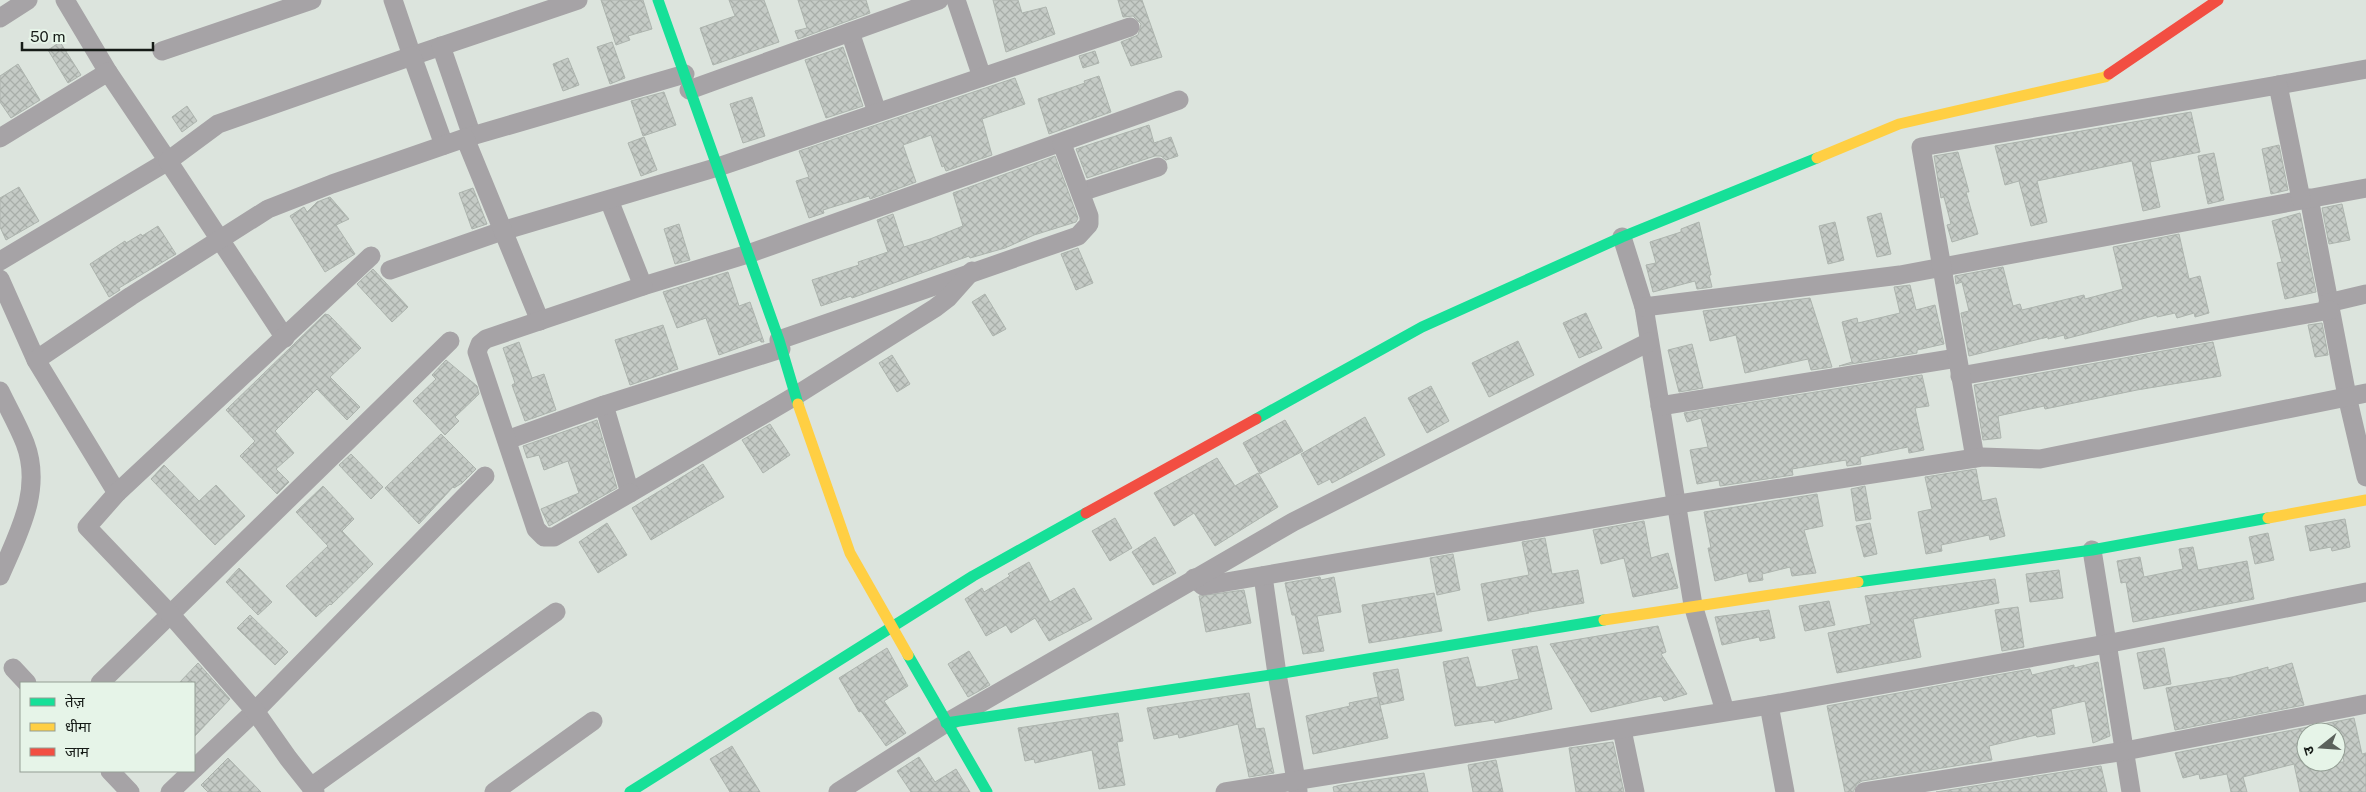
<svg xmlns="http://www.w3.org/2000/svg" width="2366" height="792" viewBox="0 0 2366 792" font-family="'Public Sans','Noto Sans Devanagari',sans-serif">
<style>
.building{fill:url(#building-cross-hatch);stroke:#adb4ae;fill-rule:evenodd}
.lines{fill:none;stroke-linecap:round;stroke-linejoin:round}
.street{stroke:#a6a3a6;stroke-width:19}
.fast{stroke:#16e098;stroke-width:11}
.slow{stroke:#ffcf43;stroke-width:11}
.jam{stroke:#f24e42;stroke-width:11}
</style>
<defs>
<pattern id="building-cross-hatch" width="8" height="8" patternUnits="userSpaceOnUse" patternTransform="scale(1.25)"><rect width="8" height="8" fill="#c5cbc6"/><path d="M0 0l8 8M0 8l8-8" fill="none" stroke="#a8aea9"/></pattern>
</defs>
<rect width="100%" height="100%" fill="#dce4dd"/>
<!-- building -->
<g class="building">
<path d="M601,0H643L652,29L628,36L630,40L616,45Z"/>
<path d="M729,0H764L779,42L713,65L700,28L735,16Z"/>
<path d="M798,0H866L870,13L798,39L795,31L807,28Z"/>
<path d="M993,0H1018L1022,13L1046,7L1055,34L1006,52Z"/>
<path d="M1118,0H1142L1162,57L1131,66L1121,42L1138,35L1141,24L1133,16L1123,17Z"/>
<path d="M60,42L81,75L68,83L48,50Z"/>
<path d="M612,42L625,78L610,84L597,47Z"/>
<path d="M843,47L863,106L826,118L805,60Z"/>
<path d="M1095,51L1099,63L1083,68L1079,56Z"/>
<path d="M568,58L579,85L563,91L553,64Z"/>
<path d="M18,64L40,100L11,118L0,102V76Z"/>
<path d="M1099,76L1111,112L1049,134L1038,99L1085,83L1084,81Z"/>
<path d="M1015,78L1025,104L982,119L992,155L946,171L944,166L942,167L931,135L903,145L916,182L870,199L869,196L823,210L824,213L809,218L796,181L809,177L799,151Z"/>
<path d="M664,92L676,125L643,136L631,101Z"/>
<path d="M752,97L765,136L743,143L730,104Z"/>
<path d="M187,106L197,121L182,132L172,117Z"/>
<path d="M2191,112L2200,152L2150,162L2160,207L2143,211L2132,161L2037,181L2047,222L2031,226L2019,181L2005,185L1995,146Z"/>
<path d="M1149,125L1154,143L1171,137L1178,156L1166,160L1161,156H1155L1087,178L1076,149Z"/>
<path d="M644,137L657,170L641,176L628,143Z"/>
<path d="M2279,145L2288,190L2271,194L2262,149Z"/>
<path d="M1958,152L1969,192H1966L1978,234L1952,242L1947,225L1951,224L1944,197L1941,198L1934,156Z"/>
<path d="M2214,153L2224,200L2208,204L2198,156Z"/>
<path d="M1055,156L1078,218L1076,222L1034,235L1005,248L970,258L969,256L852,298L851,296L821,306L812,280L859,265L858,262L888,252L877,220L893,214L904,247L930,239L963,226L953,193Z"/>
<path d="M19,187L39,221L6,240L0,227V198Z"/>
<path d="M473,188L487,224L472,229L459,193Z"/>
<path d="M330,197L349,219L336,225L355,254L325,272L290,216L304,207L307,212L317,202Z"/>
<path d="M2342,204L2350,240L2329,244L2322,208Z"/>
<path d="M1881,213L1891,254L1877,257L1867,217Z"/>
<path d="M2300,213L2316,292L2285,299L2277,263L2282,262L2272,221Z"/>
<path d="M1699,222L1711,275H1709L1712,287L1697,289L1695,281L1653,292L1646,265L1656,263L1650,242L1681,232V229Z"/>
<path d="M1835,222L1844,260L1828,264L1819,226Z"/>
<path d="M679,224L690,260L675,264L664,229Z"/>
<path d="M158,226L176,254L119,288L120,290L109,297L90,264L125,241L126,243L141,234L142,236Z"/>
<path d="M2179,234L2189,279L2200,276L2209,313L2195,317L2194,313L2177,318L2175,313L2157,317V315L2065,339L2064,335L2048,339V337L1969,356L1961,313L1969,311L1962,282L1956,284L1955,276L2003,267L2013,306L2020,304L2022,310L2084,295L2085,299L2123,289L2113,247Z"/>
<path d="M1078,248L1093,283L1076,290L1061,254Z"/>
<path d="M373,269L408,307L392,322L357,284Z"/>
<path d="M728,272L739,306L750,302L764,342H761L760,340L719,355L706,318L677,328L663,292Z"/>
<path d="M1910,285L1916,310L1935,305L1944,344L1917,350V353L1839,366L1852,362L1842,322L1857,318L1858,323L1900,313L1894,287Z"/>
<path d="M985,294L1006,329L993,336L972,302Z"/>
<path d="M1810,298L1832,367L1811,370L1808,359L1745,373L1736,335L1710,341L1703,311Z"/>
<path d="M1586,313L1602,348L1579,358L1563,323Z"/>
<path d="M325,314L329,315L361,348L330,377L360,407L347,420L317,389L275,431L294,453L276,469L289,482L277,494L240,456L255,441L226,410Z"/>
<path d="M2322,323L2328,355L2315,357L2308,325Z"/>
<path d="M663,325L678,369L630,385L615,340Z"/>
<path d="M1518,341L1534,375L1489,397L1472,363Z"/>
<path d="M519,342L532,378L544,374L556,410L525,421L512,385L515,383L503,348Z"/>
<path d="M2213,342L2221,376L2137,390L2045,409L2044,406L1998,416L2001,438L1983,440L1974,385Z"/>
<path d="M1692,344L1703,388L1679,392L1668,350Z"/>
<path d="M892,355L910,384L897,392L879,363Z"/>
<path d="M446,360L477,386L479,394L455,417L459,421L445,435L413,401L436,379L432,375Z"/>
<path d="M1922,375L1929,406L1915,408L1924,450L1909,453L1908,447L1860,457L1861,464L1847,466L1846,460L1792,469L1793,475L1720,486L1719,480L1697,484L1690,450L1708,447L1701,418L1687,422L1684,413Z"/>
<path d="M1431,386L1449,421L1427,433L1408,398Z"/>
<path d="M1365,417L1385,455L1332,483L1330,479L1318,485L1301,454Z"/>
<path d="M597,420L617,488L549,526L541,509L579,493L568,461L544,470L539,455L527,458L523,446Z"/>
<path d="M1285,420L1303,451L1260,474L1243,443Z"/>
<path d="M770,424L790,455L763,473L742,440Z"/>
<path d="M441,434L476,469L462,483L454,488L453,487L419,524L385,488Z"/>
<path d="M351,454L383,487L371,499L339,465Z"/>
<path d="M1217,458L1235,486L1258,473L1278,507L1215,546L1194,513L1174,526L1154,493Z"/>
<path d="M703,464L724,497L651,540L632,508Z"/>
<path d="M164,465L199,501L216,485L245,516L215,545L151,479Z"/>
<path d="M1976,469L1982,501L1996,498L2005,536L1990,540L1989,535L1941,545L1942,551L1926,554L1918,512L1932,509L1925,477Z"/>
<path d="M323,486L354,519L342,531L373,564L331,605L330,604L316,617L286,586L328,546L296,512Z"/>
<path d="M1865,486L1871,519L1856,521L1851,489Z"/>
<path d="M1817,494L1823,526L1804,530L1816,573L1792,576L1790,567L1762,574L1763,580L1749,582L1747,573L1715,581L1708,548H1711L1704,512Z"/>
<path d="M1115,518L1132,548L1110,561L1092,531Z"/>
<path d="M2345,519L2350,547L2332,551L2331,547L2310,551L2305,526Z"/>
<path d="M1644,521L1651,558L1668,553L1678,588L1633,597L1624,558L1601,564L1593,530Z"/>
<path d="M607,523L627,555L598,573L579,542Z"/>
<path d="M1870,523L1877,554L1864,557L1856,526Z"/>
<path d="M2268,533L2274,560L2255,564L2249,537Z"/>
<path d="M1155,537L1176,573L1153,585L1132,552Z"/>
<path d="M1545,538L1552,574L1578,570L1584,603L1530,612L1527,607L1529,613L1488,621L1481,584L1529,575L1522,542Z"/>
<path d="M2193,547L2198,570L2247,561L2254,599L2133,622L2126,582L2121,583L2117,561L2140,557L2144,577L2183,569L2179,549Z"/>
<path d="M1453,554L1460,590L1437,595L1430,558Z"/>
<path d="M1029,562L1050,602L1074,588L1092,619L1049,641L1035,618L1011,633L1006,625L986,636L965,599L982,588L984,592L1010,576L1008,574Z"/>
<path d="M239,568L272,602L258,615L226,582Z"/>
<path d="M2059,570L2063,598L2030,602L2026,574Z"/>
<path d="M1320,577L1321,580L1334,577L1341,612L1317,616L1324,651L1303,654L1295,615H1292L1285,583Z"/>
<path d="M1995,579L1999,603L1913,619L1921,657L1837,673L1828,633L1871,624L1865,596Z"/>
<path d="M1244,590L1251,623L1206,632L1199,596Z"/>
<path d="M1434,593L1442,631L1369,643L1362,605Z"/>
<path d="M1829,601L1835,625L1805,631L1799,606Z"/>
<path d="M2018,607L2024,647L2002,651L1995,610Z"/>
<path d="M1769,610L1775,638L1760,641L1759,637L1722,645L1715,617Z"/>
<path d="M250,615L288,652L275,665L237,628Z"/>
<path d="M1658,626L1666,652L1661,654L1687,694L1664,701L1661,696L1591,712L1550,644Z"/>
<path d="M1537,646L1552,709L1495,723L1494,720L1455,726L1443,662L1468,657L1476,687H1482L1519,679L1512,650Z"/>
<path d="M887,648L908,686L884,701L906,733L886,746L861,711L859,712L839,678Z"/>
<path d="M2164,648L2171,684L2144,689L2137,653Z"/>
<path d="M969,651L990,685L968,697L948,664Z"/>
<path d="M2098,662L2110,736L2093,743L2085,701L2051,709L2055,734L2037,737L2036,735L1989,746L1992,760L1862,781L1857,784L1853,792H1845L1827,706L2030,669L2032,675L2074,665V668Z"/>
<path d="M198,663L230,699L194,737V683H179Z"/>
<path d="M2292,663L2304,705L2175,730L2166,688L2232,677L2268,667V670Z"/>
<path d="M1398,669L1404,700L1380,705L1373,673Z"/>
<path d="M1249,693L1256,729L1264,728L1274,773L1249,777L1238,724L1179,738L1178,734L1154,739L1147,708Z"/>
<path d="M1378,697L1388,738L1313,754L1306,716L1350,706L1349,703Z"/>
<path d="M1118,713L1123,741L1117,742L1125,785L1099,789L1092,750L1035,763L1034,759L1025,761L1018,728Z"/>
<path d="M2354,718L2362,754L2366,753V792H2300L2294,764L2243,777L2247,792H2231L2227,774L2200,779L2199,774L2183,778L2175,753ZM2306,732H2339L2344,762H2306Z"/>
<path d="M1613,742L1624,792H1576L1569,748Z"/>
<path d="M732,746L760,792H730L710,759Z"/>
<path d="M919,757L935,782L956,769L970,792H911L897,771Z"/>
<path d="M228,758L261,792H208L201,785Z"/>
<path d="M1496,760L1503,792H1473L1468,765Z"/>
<path d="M2101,766L2107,792H1936Z"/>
<path d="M1424,773L1428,792H1334L1333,787L1341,785Z"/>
</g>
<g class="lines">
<!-- street -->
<g class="street">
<path d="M65,0L108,72"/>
<path d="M393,0L412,56L578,0"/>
<path d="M956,0L982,77"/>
<path d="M0,18L28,0"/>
<path d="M850,32L877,112"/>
<path d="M441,46L472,136"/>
<path d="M162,51L312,0"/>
<path d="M2278,85L2366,69"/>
<path d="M689,90L939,0"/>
<path d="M0,138L108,72L168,161L0,261"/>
<path d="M465,138L685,74"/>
<path d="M1081,192L1158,167"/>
<path d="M2309,198L2347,396L2366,477"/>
<path d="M609,200L643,286L748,254L1179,100"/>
<path d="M1622,237L1644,307L1693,605L1725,711"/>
<path d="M390,270L502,231L718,167L1130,27"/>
<path d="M0,279L36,360"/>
<path d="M2328,303L2366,294"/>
<path d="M1644,307L1900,275L2366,188"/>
<path d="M285,338L168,161L218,124L412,56L444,145"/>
<path d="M779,340L1078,236L1089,224V216L1062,144"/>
<path d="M1960,376L2330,310"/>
<path d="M0,391C8,408 18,425 25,443C43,490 18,534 0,576"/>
<path d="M604,405L630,493L795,396L935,308L948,298L972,271"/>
<path d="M1660,406L1957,358"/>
<path d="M507,440L604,405L781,349"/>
<path d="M1975,458L1921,147L2278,85L2301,199"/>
<path d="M117,493L36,360L131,296L268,209L332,184L465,138L540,321"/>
<path d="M630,493L554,537H544L536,529L477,352L480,344L486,339L643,286"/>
<path d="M2092,550L2131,792"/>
<path d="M1263,576L1277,674L1298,791"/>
<path d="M1194,578L1203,586L1678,504L1982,457L2040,459L2366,393"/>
<path d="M13,668L27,683"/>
<path d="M100,683L450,341"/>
<path d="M1769,705L1785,792"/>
<path d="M1622,730L1635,792"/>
<path d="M194,769L255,711L485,476"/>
<path d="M110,771L130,792"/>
<path d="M311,787L556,612"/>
<path d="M170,792L192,771"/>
<path d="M315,792L288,758L255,711L171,615L87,527L117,493L371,256"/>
<path d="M494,792L593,721"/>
<path d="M838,792L946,723L1293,522L1649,342"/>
<path d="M1225,792L1769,705L2106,644L2366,592"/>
<path d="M1864,792L2125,751L2366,704"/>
</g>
<!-- fast -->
<g class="fast">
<path d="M658,0L779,340L798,404"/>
<path d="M1256,419L1422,327L1622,237L1817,158"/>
<path d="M1858,582L2092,550L2268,518"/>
<path d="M908,655L987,792"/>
<path d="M946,723L1277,674L1604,620"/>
<path d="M630,792L973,576L1086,513"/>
</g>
<!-- slow -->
<g class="slow">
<path d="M1817,158L1899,124L2105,77L2109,74"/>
<path d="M798,404L850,553L908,655"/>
<path d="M2268,518L2366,500"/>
<path d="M1604,620L1858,582"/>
</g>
<!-- jam -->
<g class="jam">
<path d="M2109,74L2218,0"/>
<path d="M1086,513L1256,419"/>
</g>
</g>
<!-- legend -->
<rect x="20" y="682" width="175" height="90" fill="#e6f4e8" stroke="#939d94"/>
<rect x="30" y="698" width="25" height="8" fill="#16e098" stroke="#939d94"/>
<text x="65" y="707" font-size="15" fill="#161b17">तेज़</text>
<rect x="30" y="723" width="25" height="8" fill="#ffcf43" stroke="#939d94"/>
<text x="65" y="732" font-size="15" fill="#161b17">धीमा</text>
<rect x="30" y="748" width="25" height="8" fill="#f24e42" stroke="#939d94"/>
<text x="65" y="757" font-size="15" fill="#161b17">जाम</text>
<!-- north arrow -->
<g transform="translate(2321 747) rotate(253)"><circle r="24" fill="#e6f4e8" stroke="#939d94"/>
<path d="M0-4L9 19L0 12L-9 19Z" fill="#5b615c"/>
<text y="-8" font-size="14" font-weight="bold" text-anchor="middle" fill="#161b17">उ</text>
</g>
<!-- scale -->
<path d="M22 42v8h131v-8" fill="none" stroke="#161b17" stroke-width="2.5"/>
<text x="30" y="42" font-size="15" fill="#161b17" stroke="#e6f4e8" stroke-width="4" paint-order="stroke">50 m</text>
</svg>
